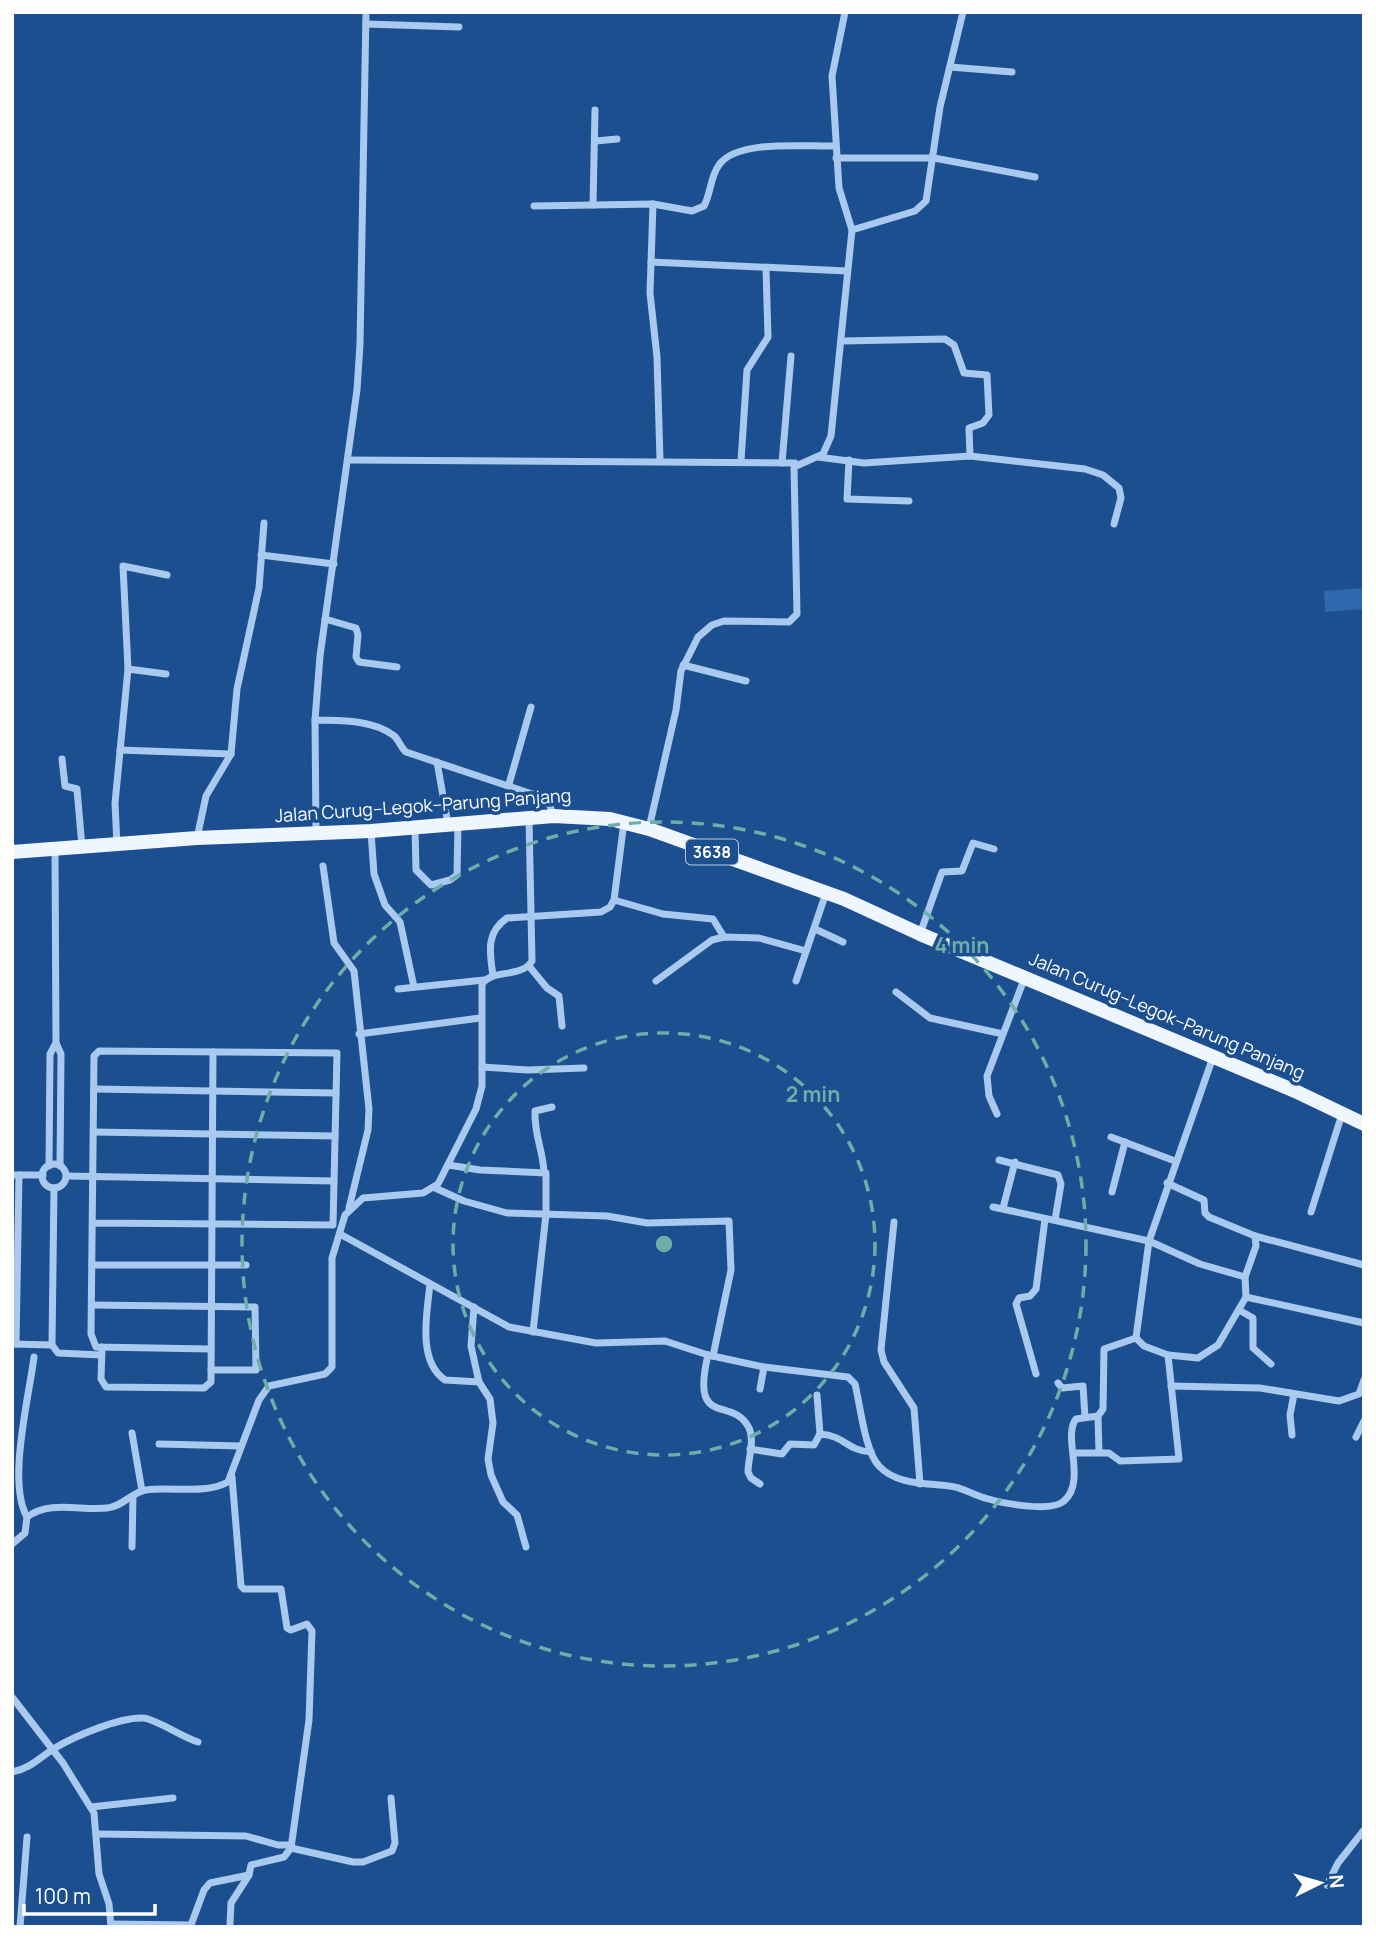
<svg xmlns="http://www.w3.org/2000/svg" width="1376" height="1939" viewBox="0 0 1376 1939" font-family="Manrope,sans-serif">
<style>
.green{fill:#2e69ad}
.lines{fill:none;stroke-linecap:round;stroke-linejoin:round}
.minor{stroke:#a9c9ee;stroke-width:7}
.primary{stroke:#f0f6ff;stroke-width:14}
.ring{fill:none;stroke:#6fada8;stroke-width:3.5;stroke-dasharray:12 9}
.labels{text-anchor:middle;stroke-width:7;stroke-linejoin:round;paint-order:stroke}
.shield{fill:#1b4f8f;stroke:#bbcadd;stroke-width:2}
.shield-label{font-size:16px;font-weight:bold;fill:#fff}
.street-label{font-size:18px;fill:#fff;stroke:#1b4f8f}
.centre{fill:#6fada8;stroke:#1b4f8f;stroke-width:3.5}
.ring-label{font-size:21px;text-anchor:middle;font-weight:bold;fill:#6fada8;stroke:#1b4f8f;stroke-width:7;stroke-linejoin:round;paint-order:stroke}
</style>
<rect width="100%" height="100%" fill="#1b4f8f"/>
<!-- green -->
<path class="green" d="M1362,588L1364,609L1325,612L1324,591Z"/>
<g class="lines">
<!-- minor -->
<g class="minor">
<path d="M366,24L459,27"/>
<path d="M950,67L1012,72"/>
<path d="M596,141L617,139"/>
<path d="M836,158H934L1035,177"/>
<path d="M653,204L650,293L657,357L660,460"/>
<path d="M593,205L595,110"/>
<path d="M534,206L653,204L692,211L704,206C711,193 710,177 719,165C736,139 806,147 835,146"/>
<path d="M852,230L915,211L926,201L940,107L963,12"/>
<path d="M651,262L847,271"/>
<path d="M842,341L945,339L954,345L964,373L987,375L989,415L983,423L969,428L970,456"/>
<path d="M818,457L864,463L970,456L1085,469L1103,475L1119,488L1121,498L1114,524"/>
<path d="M348,460L795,463"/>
<path d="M849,460L847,499L909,501"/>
<path d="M741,461L747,370L768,337L766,269"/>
<path d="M782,463L791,356"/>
<path d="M261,555L334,564"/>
<path d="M325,619L356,628L358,635L356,657L359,662L397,667"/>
<path d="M683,665L746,681"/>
<path d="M128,669L166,674"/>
<path d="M315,720C340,721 371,719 393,735C399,739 400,747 406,752L547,799L554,816"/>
<path d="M120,750L231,754"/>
<path d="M62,759L65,786L77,789L82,847"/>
<path d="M437,762L448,824"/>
<path d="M509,784L531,707"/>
<path d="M415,828L416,870L431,885L450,880L457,875L458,824"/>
<path d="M649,828L676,710L681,671L698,637L712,625L724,621L789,622L797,614L794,467L823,454L831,436L852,230L839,188L832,76L845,12"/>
<path d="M371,832L374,874L385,905L400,922L414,987"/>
<path d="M316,833L315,720L320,656L357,390L360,344L366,12"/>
<path d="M197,838L206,796L231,754L237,689L259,588L264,523"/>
<path d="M117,845L115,803L128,669L123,566L167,575"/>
<path d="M55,850L56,1043L61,1054L60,1166"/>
<path d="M323,866L334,943L354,971L369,1109L368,1130L349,1208"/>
<path d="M614,900L663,914L713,919L724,937"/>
<path d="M815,929L843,942"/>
<path d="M920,934L942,872L962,871L973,843L994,849"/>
<path d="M529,966L547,988L559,996L562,1026"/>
<path d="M493,976C490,953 485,933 507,918L601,912L610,907L614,900L624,822"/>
<path d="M656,981L712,940L724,937L759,938L806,951"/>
<path d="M796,981L826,893"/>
<path d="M398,989L484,980"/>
<path d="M896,992L930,1018L1003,1034"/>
<path d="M359,1034L480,1018"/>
<path d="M482,1067L528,1070L584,1068"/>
<path d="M94,1089L336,1093"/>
<path d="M997,1114L989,1096L987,1076L1025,977"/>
<path d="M94,1132L335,1136"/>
<path d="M1111,1137L1175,1161"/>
<path d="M999,1160L1058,1175L1061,1184L1055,1220"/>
<circle cx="54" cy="1176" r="12"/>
<path d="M448,1165L480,1170L546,1173V1214L533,1332"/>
<path d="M49,1166L50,1054L56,1043"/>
<path d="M544,1172C543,1150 534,1135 535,1111L552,1107"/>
<path d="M12,1175H43"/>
<path d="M66,1176L334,1181"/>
<path d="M1167,1183L1204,1200L1205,1213L1209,1217L1255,1236"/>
<path d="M435,1188L464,1201L507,1213L607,1216L647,1223L729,1221L731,1270L713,1356"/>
<path d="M1112,1192L1125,1142"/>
<path d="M993,1207L1149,1241L1200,1264L1245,1277"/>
<path d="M1003,1208L1015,1162"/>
<path d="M1311,1212L1342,1114"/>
<path d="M894,1222L881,1350L884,1362L914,1408L920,1484"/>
<path d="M93,1223L333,1225L337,1053L99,1051L94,1056L91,1334L96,1347L211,1349"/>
<path d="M340,1234L509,1327L596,1343L665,1341L708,1355L764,1367L848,1377L855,1384C860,1404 865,1452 879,1466C896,1485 927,1483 949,1486C962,1487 973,1495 985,1498C1001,1503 1051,1513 1064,1501C1087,1481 1062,1437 1076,1419L1098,1416L1103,1409L1104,1349L1136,1338"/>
<path d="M92,1265H246"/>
<path d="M430,1284C427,1313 417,1361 445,1380L479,1382"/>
<path d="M1246,1297L1364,1323"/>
<path d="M92,1305L255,1307L256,1370H211"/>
<path d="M474,1307L471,1346L479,1382L490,1399L493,1423L488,1459L491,1475L503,1502L517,1515L526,1547"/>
<path d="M1239,1310L1253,1318V1348L1271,1364"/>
<path d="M12,1344L52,1345L58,1353L101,1355"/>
<path d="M16,1344L19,1175"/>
<path d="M52,1345L54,1188"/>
<path d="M102,1347L101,1379L106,1387L204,1388L211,1382L213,1052"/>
<path d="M708,1355C690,1430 733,1395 749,1428C755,1440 748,1459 748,1472L751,1478L760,1484"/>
<path d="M1168,1355L1198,1358L1218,1345L1246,1297L1245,1277L1256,1246L1255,1236L1364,1265"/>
<path d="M1036,1374L1016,1304L1019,1298L1030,1296L1036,1289L1045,1219"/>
<path d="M1058,1383L1062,1388L1083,1386L1085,1417"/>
<path d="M1171,1386L1260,1388L1339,1401L1359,1394L1364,1380"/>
<path d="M760,1389L764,1367"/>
<path d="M817,1395L820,1434"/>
<path d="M1098,1416L1099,1452"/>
<path d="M132,1433L142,1491"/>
<path d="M1292,1435L1290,1415L1294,1394"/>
<path d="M1356,1437L1364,1421"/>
<path d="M159,1444L241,1446"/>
<path d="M750,1449L782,1454L790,1444L814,1445L820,1434C846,1436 845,1450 871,1452"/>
<path d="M1074,1453H1109L1120,1461L1179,1459L1168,1355L1144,1346L1136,1338L1149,1241L1213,1057"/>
<path d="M27,1517C7,1483 29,1397 34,1357"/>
<path d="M12,1544L25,1533L27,1517C50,1500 81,1511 107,1508C122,1507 132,1492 146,1490C172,1486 204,1495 228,1482L259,1400L269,1386L325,1374L332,1367V1258L345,1215L363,1198L423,1193L438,1184L476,1109L482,1086V984C493,968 521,979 532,961L529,819"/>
<path d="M132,1547L133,1496"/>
<path d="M12,1697L63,1763L94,1813L99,1874L109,1904L111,1926"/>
<path d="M12,1772C30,1769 40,1757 55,1748C75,1736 120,1717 143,1718C154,1718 182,1737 198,1742"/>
<path d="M91,1807L173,1798"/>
<path d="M97,1834L246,1836L278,1845H291"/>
<path d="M291,1848L353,1862H363L392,1851L395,1843L391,1798"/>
<path d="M1327,1885L1338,1863L1364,1830"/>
<path d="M111,1924L191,1925L204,1890L210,1883L249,1875L251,1865L284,1857L291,1848L309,1720L312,1631L307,1624L291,1630L287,1628L281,1589H244L241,1586L232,1477"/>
<path d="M230,1924L231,1903L249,1875"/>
<path d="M20,1927L27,1837"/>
</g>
<!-- primary -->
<path class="primary" d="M12,852L197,838L371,831L554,816L610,819L649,829L844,899L920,934L1295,1091L1364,1124"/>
</g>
<!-- distance rings -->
<g class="ring">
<circle cx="664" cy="1244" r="211"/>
<circle cx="664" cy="1244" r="422"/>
</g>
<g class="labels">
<!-- shield labels -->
<rect class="shield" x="686" y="839.5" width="52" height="25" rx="5"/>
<g class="shield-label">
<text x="712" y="858">3638</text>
</g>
<!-- street labels -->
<g class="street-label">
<text transform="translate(423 806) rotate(-4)" y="6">Jalan Curug–Legok–Parung Panjang</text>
<text transform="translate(1167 1016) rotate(23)" y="6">Jalan Curug–Legok–Parung Panjang</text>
</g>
</g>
<circle cx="664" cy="1244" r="10" class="centre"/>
<g class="ring-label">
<text x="962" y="953">4 min</text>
<text x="813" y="1102">2 min</text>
</g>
<!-- border -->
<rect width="1376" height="1939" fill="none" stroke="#ffffff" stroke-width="28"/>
<!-- north arrow -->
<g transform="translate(1320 1883) rotate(85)" stroke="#1b4f8f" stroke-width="5" paint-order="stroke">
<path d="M0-5L12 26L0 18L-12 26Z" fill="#ffffff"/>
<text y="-10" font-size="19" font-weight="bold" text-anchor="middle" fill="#ffffff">N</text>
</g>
<!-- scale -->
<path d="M24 1904v10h131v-10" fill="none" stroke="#ffffff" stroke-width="3.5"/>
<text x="35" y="1904" font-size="21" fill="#ffffff" stroke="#1b4f8f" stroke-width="5" paint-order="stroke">100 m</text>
</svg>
